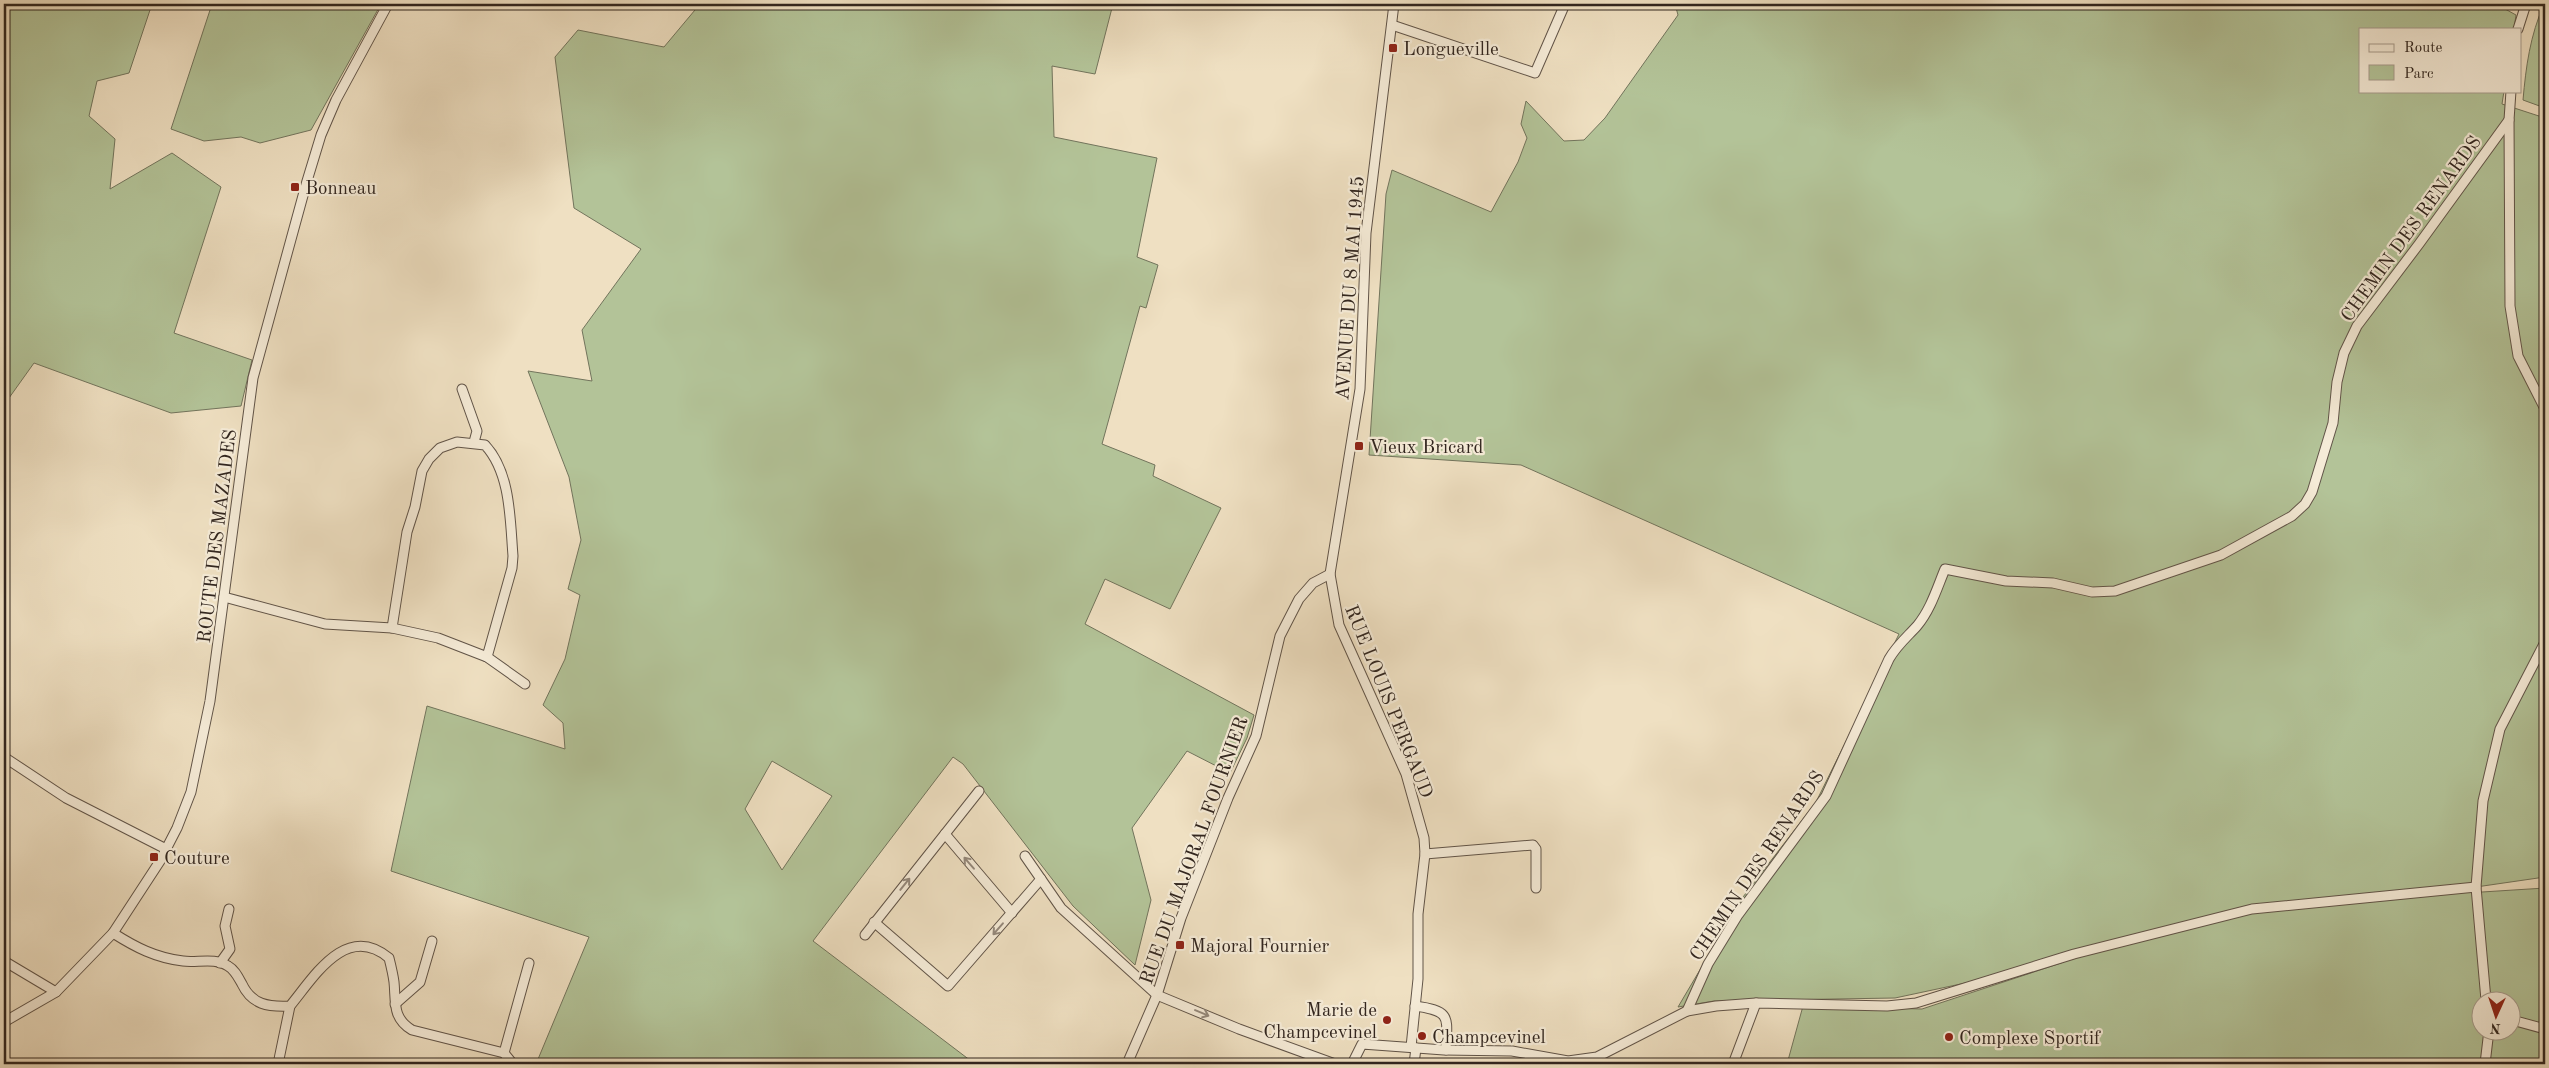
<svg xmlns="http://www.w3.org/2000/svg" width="2549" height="1068" viewBox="0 0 2549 1068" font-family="'Old Standard TT',serif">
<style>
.green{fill:#b3c398;stroke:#72745c;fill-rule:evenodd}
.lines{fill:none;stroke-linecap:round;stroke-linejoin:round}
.street-casing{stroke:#615448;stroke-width:11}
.street{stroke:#f5ebd7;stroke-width:9}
.oneway{stroke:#94887b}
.poi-dot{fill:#8f2418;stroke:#f5ebd7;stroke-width:2}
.labels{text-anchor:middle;stroke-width:4.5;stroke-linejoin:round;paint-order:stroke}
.poi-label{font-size:19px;fill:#32261f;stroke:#f5ebd7;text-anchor:start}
.street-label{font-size:19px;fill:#32261f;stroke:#f5ebd7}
</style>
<rect width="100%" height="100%" fill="#efe0c2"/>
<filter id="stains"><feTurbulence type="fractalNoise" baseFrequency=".004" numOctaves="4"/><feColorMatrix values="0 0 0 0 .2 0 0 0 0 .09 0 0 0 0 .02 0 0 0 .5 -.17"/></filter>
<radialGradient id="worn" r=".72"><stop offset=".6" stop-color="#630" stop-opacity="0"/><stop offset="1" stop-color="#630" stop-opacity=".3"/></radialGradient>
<!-- green -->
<g class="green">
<path d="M4,4H152L129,73L97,81L89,116L115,139L110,189L172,153L221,187L174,333L252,360L241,406L171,413L34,363L4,405Z"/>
<path d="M212,4H381L311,130L260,143L241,137L204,141L171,129Z"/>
<path d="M700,4H907L926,9L933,4H1113L1095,74L1052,66L1054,137L1157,158L1137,257L1158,265L1146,308L1140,306L1102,444L1155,465L1153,476L1221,508L1170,609L1105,579L1085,624L1254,715L1247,738L1230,773L1187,751L1132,828L1151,900L1135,965L1073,906L963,764L953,757L813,941L975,1064H536L589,937L391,871L427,706L565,749L563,723L543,705L565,659L580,595L568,589L581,540L569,477L528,371L592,381L582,330L641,249L574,208L555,57L578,30L664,47ZM772,761L832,796L782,870L745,809Z"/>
<path d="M1675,4H2496L2516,15L2514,29H2360V91H2504L2502,104L2545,118V877L2476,887L2482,892L2545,888V1064H1787L1803,1006L1922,1009L2064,962L1895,998L1714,1001L1678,1007L1743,897L1816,802L1899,634L1521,465L1369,455L1386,194L1392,170L1491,212L1518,162L1527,138L1521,124L1526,101L1564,141L1584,140L1605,118L1678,15ZM2482,1000H2512V1030H2482Z"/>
<path d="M2544,4H2545V108L2523,100C2526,66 2530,36 2544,4Z"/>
</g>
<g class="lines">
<defs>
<g id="street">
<path d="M1394,4L1366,233L1360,389L1330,574L1339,625L1406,774L1424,838L1425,854L1418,914V979L1411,1047"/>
<path d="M1392,25L1535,73L1565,4"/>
<path d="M2518,29L2526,4"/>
<path d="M2511,91L2509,120L2510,306L2518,356L2545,409"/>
<path d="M462,389L477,431L474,442"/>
<path d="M224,597L325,624L392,628L438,638L487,657L525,684"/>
<path d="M392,628L407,532L415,507L422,471L429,459L440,448L457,442L485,445C511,473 510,520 513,556L512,568L487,657"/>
<path d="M4,757L66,798L166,849"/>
<path d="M945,834L1012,913"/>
<path d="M1425,854L1533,845L1536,849V888"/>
<path d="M1025,856L1061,908L1157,995L1239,1029L1335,1064"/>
<path d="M874,922L948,986L1041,879"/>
<path d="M113,933C135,947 156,958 183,961C197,963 215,957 228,966C235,970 238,977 242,984C252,1005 268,1007 290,1006C314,977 346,922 389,958C391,966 393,974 394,982C396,1002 392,1018 412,1030L504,1053L513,1064"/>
<path d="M865,935L979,791"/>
<path d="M4,961L56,992"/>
<path d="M220,963L230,949L225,926L229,909"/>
<path d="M2486,1000L2476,887L2483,801L2500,729L2545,642"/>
<path d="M395,1004L420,982L432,941"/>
<path d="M1415,1006C1452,1011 1447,1017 1446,1050"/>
<path d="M1687,1011L1708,964L1738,915L1826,796L1889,659C1897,645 1907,637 1917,626C1931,609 1937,588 1945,569L2006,581L2053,583L2092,592L2115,591L2221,555L2292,516L2305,504L2312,492L2333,423L2337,382L2344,353L2357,326L2419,244L2509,120"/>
<path d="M2512,1020L2545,1029"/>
<path d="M4,1022L56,992L113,933L160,861L177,828L191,792L210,701L253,378L307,181L321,135L336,100L388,4"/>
<path d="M504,1053L529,963"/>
<path d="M278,1064L290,1006"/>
<path d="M1127,1064L1157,995L1181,918L1228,798L1256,736L1280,636L1299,599L1313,583L1330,574"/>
<path d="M1352,1064L1362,1044L1444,1050L1512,1051L1568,1061L1597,1057L1687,1011L1716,1006L1756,1003L1887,1006L1916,1003L2074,954L2252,909L2476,887"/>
<path d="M1414,1064L1416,1048"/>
<path d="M1733,1064L1756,1003"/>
<path d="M2485,1064L2489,1030"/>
</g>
</defs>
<!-- street casing -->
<use href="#street" class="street-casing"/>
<!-- street -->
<use href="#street" class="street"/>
</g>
<!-- one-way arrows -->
<defs><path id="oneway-shaft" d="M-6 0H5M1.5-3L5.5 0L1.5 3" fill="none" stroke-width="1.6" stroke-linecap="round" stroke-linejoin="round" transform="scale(1.25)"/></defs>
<g class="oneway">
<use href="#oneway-shaft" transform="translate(969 863) rotate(-131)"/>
<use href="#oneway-shaft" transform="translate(905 884) rotate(-51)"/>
<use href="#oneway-shaft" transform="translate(998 929) rotate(131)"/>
<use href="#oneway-shaft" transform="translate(1202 1013) rotate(23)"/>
</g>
<!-- markers -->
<g class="poi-dot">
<rect x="1388" y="43" width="10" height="10" rx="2.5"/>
<rect x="290" y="182" width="10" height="10" rx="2.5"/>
<rect x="1354" y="441" width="10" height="10" rx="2.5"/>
<rect x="149" y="852" width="10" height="10" rx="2.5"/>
<rect x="1175" y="940" width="10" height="10" rx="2.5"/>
<circle cx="1387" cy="1020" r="5"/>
<circle cx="1422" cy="1036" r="5"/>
<circle cx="1949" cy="1037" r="5"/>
</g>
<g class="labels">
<!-- poi labels -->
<g class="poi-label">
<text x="1403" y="55">Longueville</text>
<text x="305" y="194">Bonneau</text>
<text x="1369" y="453">Vieux Bricard</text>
<text x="164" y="864">Couture</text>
<text x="1190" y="952">Majoral Fournier</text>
<text x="1377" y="1016" text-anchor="end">Marie de<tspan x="1377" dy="22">Champcevinel</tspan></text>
<text x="1432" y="1043">Champcevinel</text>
<text x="1959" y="1044">Complexe Sportif</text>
</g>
<!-- street labels -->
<g class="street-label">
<text transform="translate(2410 228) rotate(-54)" y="7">CHEMIN DES RENARDS</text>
<text transform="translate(1349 288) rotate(-86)" y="7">AVENUE DU 8 MAI 1945</text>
<text transform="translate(216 536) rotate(-83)" y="7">ROUTE DES MAZADES</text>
<text transform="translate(1390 701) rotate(68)" y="7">RUE LOUIS PERGAUD</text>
<text transform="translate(1193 850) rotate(-70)" y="7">RUE DU MAJORAL FOURNIER</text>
<text transform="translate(1756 865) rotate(-56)" y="7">CHEMIN DES RENARDS</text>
</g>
</g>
<!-- margin -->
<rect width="2549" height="1068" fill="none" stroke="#efe0c2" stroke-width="20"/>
<rect x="5" y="5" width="2539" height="1058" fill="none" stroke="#32261f" stroke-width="2.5"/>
<rect x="10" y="10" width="2529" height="1048" fill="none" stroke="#32261f"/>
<!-- legend -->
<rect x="2359" y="28" width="162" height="65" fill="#f5ebd7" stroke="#a79c8d"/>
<rect x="2369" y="44" width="25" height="8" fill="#f5ebd7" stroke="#a79c8d"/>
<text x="2404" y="52" font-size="15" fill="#32261f">Route</text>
<rect x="2369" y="65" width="25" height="15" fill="#b3c398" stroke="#a79c8d"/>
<text x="2404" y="78" font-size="15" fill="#32261f">Parc</text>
<!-- north arrow -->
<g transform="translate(2496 1016) rotate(183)"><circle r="24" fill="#f5ebd7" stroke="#a79c8d"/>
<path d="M0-4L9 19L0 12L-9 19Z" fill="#8f2418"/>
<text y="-8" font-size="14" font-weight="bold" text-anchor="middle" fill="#32261f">N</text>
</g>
<rect width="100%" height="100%" filter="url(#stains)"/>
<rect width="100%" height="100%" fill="url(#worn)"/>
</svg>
